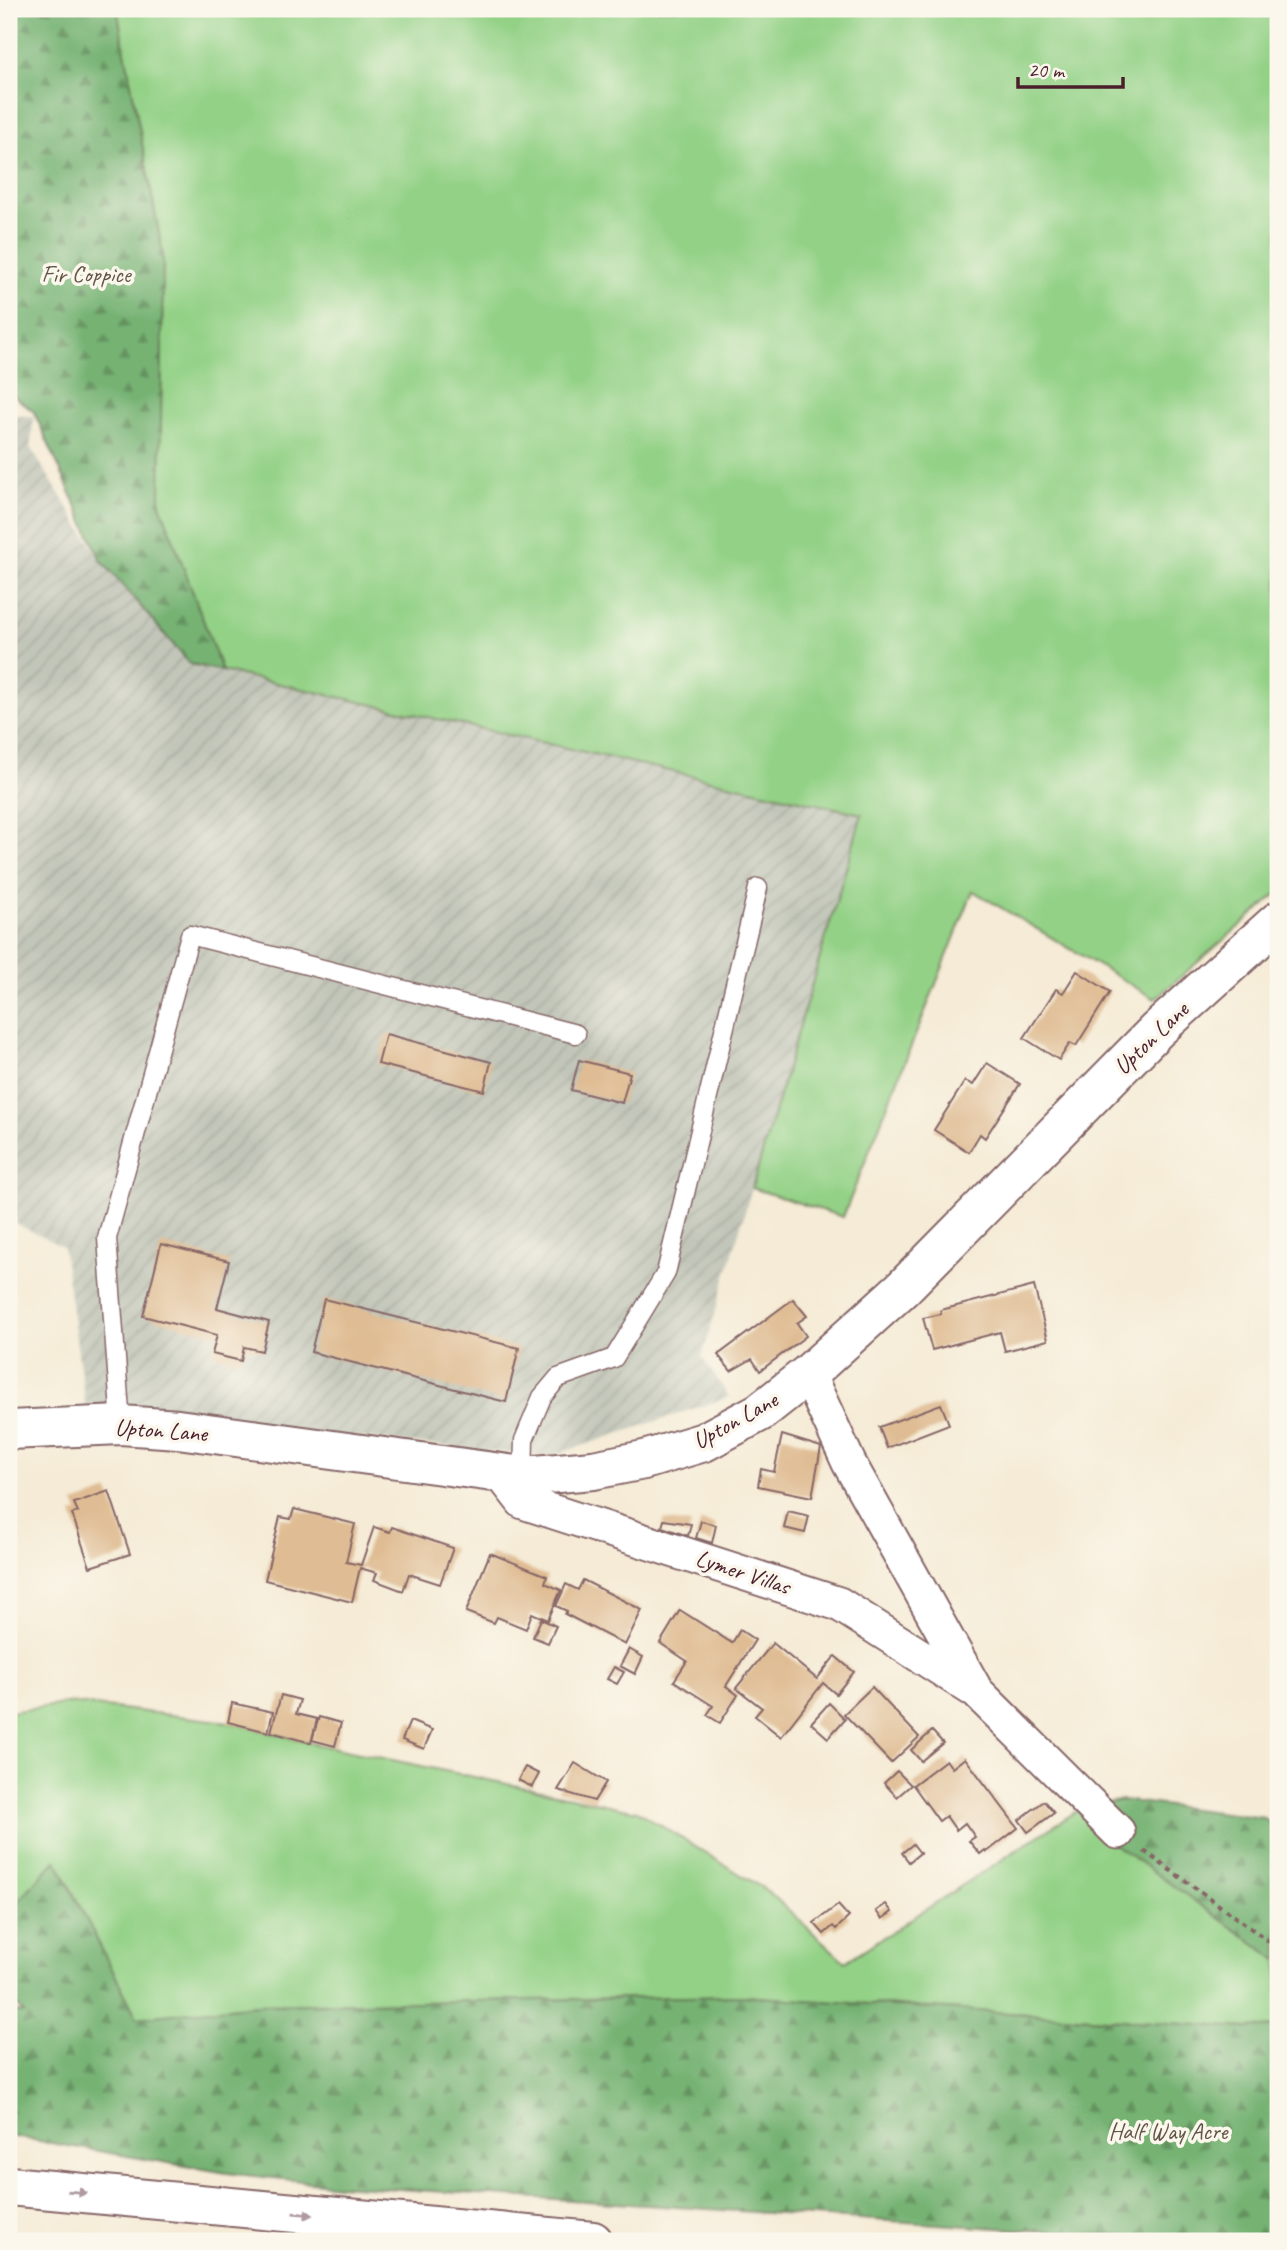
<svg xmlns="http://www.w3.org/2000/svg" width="1287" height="2250" viewBox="0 0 1287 2250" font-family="Caveat,sans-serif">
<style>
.industrial{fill:url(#industrial-furrows)}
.green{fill:#93d186;stroke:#6e7858;stroke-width:2}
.forest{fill:url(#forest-firs);stroke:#60694f;stroke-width:2}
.building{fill:#dfbc93}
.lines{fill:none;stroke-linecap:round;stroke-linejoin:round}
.lane-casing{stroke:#866667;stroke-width:21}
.street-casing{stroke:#866667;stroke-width:37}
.secondary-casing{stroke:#866667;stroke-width:42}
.highway-casing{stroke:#866667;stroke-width:42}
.path{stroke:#866667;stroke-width:4.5;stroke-dasharray:5 5;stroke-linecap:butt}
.lane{stroke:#fff;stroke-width:18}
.street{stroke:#fff;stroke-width:33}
.secondary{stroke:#fff;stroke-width:38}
.highway{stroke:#fff;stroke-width:38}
.oneway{fill:#ae9aa0}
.labels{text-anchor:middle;stroke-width:7;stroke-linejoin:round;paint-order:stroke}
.park-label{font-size:24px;fill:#605446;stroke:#fbf7ec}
.street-label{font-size:24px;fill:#4a1f2b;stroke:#fbf7ec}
</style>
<defs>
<pattern id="industrial-furrows" width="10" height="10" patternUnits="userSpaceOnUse" patternTransform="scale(1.75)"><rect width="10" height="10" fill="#c2c6b9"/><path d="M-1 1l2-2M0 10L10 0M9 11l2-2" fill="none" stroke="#a8aa9f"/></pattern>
<pattern id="forest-firs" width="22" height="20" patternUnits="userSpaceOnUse" patternTransform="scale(1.75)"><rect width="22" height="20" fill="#76b373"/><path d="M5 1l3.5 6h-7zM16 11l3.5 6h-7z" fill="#63915f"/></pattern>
</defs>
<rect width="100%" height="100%" fill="#fbf7ec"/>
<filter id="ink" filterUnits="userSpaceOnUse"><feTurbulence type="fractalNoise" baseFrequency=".0143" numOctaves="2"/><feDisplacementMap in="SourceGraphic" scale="14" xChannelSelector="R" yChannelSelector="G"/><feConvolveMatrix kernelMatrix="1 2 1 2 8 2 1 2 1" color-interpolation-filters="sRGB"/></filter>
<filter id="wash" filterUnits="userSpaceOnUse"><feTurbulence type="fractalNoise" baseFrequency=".00686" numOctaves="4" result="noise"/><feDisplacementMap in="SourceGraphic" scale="28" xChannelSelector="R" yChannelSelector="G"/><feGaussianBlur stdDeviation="1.57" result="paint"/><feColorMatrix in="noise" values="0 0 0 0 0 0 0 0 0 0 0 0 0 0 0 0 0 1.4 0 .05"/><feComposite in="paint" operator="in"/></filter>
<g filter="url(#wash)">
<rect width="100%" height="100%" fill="#f5ebd6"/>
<!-- industrial -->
<path class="industrial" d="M9,414L34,417L30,447L101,560L190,664L862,814L702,1357L729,1397L548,1457L86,1409L63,1247L9,1220Z"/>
<!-- green -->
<g class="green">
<path d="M117,9H1278V893L1155,999L973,891L843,1217L752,1188L862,814L222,671L160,504L163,255Z"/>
<path d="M71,1703L228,1722L311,1743L637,1811L769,1892L845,1962L1078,1810L1111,1841L1278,1960V2026L1247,2028L743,1996L256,2005L137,2018L56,1860L9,1911V1712Z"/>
</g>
<!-- forest -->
<g class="forest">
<path d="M9,9H117L163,255L160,504L222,671L190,664L101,560L34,412L9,392Z"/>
<path d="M1122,1800L1264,1818L1278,1829V1960L1110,1841L1078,1810Z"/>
<path d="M56,1860L137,2018L256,2005L743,1996L1247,2028L1278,2026V2241H1197L338,2185L227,2173L9,2136V2011L24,2013L9,1997V1911Z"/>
</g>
<g id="blocks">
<!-- building -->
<g class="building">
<path d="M1077,971L1110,992L1076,1046L1070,1043L1059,1060L1024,1038L1056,989L1063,993Z"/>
<path d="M386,1034L491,1062L484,1091L378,1064Z"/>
<path d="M579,1060L630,1073L622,1103L571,1090Z"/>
<path d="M987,1063L1020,1084L985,1138L980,1134L969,1152L934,1130L965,1081L973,1085Z"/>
<path d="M161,1244L229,1261L217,1308L269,1322L262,1351L244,1347L241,1361L212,1354L217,1335L143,1316Z"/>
<path d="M1034,1286L1048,1340L1005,1351L1000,1332L932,1350L923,1318L941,1314V1310Z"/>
<path d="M324,1299L519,1348L506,1402L311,1352Z"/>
<path d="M793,1299L807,1316L797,1323L806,1336L760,1371L752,1359L731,1371L718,1355Z"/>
<path d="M941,1404L949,1424L887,1448L879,1427Z"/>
<path d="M782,1435L821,1447L812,1497L758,1486L761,1469L774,1472Z"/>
<path d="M109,1491L130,1554L90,1567L72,1514L78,1512L74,1503Z"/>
<path d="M294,1509L355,1524L346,1562L361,1565L374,1527L390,1532L392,1527L453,1548L440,1584L409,1574L403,1591L374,1580L377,1573L360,1568L352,1602L265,1580L280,1517L291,1519Z"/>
<path d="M788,1511L809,1516L805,1533L784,1528Z"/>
<path d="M664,1520L691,1524L688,1536L662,1527Z"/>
<path d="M701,1521L716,1525L712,1543L696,1538Z"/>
<path d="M490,1553L547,1576L545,1583L561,1590L548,1620L532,1613L526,1629L497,1617L494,1623L466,1612Z"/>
<path d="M583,1580L642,1610L625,1645L565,1614L567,1611L556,1606L566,1584L578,1590Z"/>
<path d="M680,1610L732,1643L740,1630L755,1640L726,1686L738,1695L720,1723L707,1715L713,1706L674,1681L687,1661L660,1643Z"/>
<path d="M541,1619L556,1626L548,1643L533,1637Z"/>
<path d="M773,1643L817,1679L835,1656L854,1672L836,1694L823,1683L781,1737L755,1716L762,1708L736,1688Z"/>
<path d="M629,1649L643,1657L635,1674L620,1666Z"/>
<path d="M614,1667L624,1672L617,1684L607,1679Z"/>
<path d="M872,1687L919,1737L891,1763L844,1714Z"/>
<path d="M281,1695L300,1700L296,1714L317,1719L311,1743L271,1732Z"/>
<path d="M232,1703L273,1712L268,1732L228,1722Z"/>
<path d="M829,1703L845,1719L828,1738L811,1723Z"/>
<path d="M319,1717L341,1723L335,1746L312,1740Z"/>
<path d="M410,1721L432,1730L424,1749L402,1740Z"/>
<path d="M932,1731L943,1743L921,1761L911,1750Z"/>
<path d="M965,1758L1018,1828L987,1852L985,1850L980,1854L969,1841L975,1837L965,1823L956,1830L946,1816L939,1821L913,1785L946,1760L952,1768Z"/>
<path d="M575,1763L606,1782L594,1801L558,1790Z"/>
<path d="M525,1767L539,1774L532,1787L518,1780Z"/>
<path d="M897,1771L911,1785L897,1797L884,1783Z"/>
<path d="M1044,1801L1054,1813L1028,1832L1019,1820Z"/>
<path d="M913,1844L920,1853L909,1862L902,1853Z"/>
<path d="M886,1904L892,1912L882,1919L876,1911Z"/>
<path d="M838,1905L849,1917L836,1929L833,1926L824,1934L814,1923Z"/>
</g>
</g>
</g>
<g filter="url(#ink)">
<use href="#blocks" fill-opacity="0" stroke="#866667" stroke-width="2"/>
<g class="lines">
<defs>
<g id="lane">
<path d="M121,1425L107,1238L190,935L576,1034"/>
<path d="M523,1476L524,1440L542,1397L558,1378L614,1358L666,1273L758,888"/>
</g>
<g id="street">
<path d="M808,1374L849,1463L974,1687"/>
<path d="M502,1475L523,1502L839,1604L977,1692L1118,1832"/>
</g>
<path id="secondary" d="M9,1430L121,1425L178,1429L523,1476L593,1470L644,1460L704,1442L760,1412L808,1374L903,1288L1157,1030L1278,921"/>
<path id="highway" d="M9,2186L593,2241"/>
</defs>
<!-- lane casing -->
<use href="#lane" class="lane-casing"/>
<!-- street casing -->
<use href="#street" class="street-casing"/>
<!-- secondary casing -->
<use href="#secondary" class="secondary-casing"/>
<!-- highway casing -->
<use href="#highway" class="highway-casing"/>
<!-- path -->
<path class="path" d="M1144,1851L1278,1948"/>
<!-- lane -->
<use href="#lane" class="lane"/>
<!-- street -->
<use href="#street" class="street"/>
<!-- secondary -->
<use href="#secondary" class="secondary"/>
<!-- highway -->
<use href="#highway" class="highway"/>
</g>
<!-- one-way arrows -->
<defs><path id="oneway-solid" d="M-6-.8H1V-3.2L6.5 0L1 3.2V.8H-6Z" transform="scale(1.75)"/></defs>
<g class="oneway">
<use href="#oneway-solid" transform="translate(77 2192) rotate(5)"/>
<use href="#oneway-solid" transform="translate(303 2214) rotate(5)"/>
</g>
</g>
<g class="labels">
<!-- park labels -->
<g class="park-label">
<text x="86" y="282">Fir Coppice</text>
<text x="1168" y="2139">Half Way Acre</text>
</g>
<!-- street labels -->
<g class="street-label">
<text transform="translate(1151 1038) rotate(-44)" y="8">Upton Lane</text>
<text transform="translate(735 1420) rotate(-29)" y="8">Upton Lane</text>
<text transform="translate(161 1430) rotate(4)" y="8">Upton Lane</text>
<text transform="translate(743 1572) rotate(18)" y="8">Lymer Villas</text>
</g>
</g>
<!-- margin -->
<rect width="1287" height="2250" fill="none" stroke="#fbf7ec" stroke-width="35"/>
<!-- scale -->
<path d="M1018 77v10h105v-10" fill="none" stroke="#4a1f2b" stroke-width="3.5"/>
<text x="1028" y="77" font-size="21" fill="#4a1f2b" stroke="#fbf7ec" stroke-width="5" paint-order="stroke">20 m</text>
</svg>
